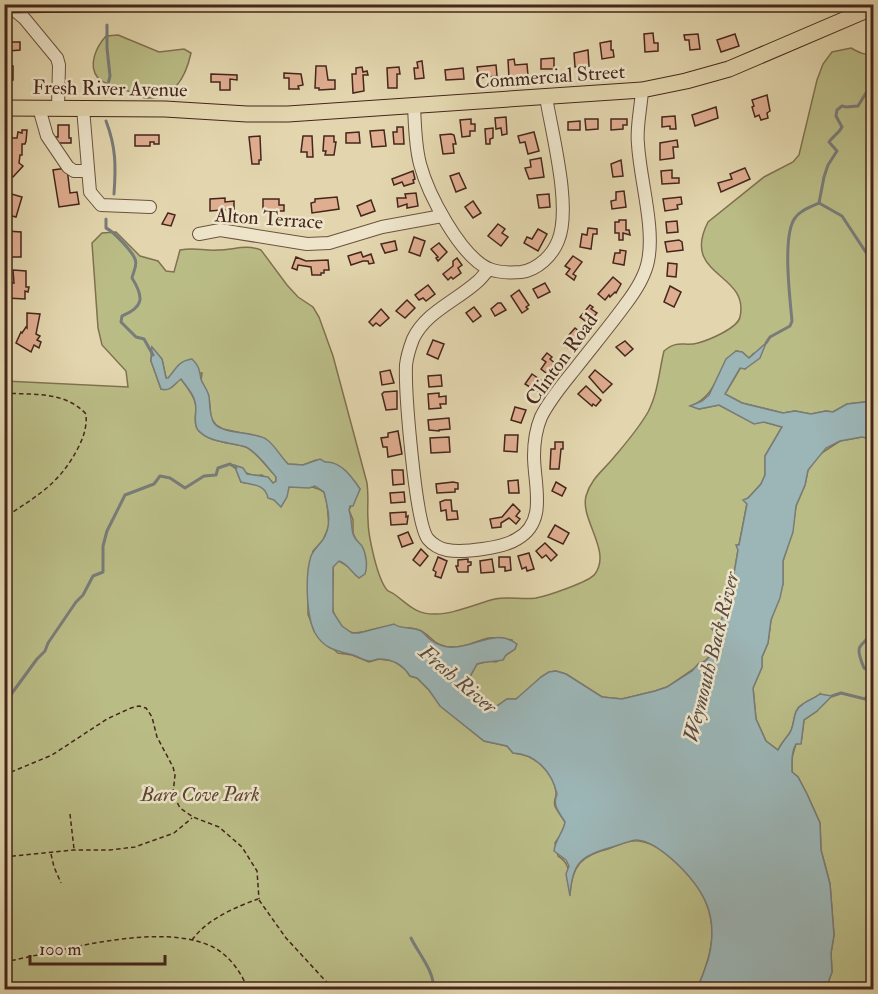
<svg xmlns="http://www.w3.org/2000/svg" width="878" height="994" viewBox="0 0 878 994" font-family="'IM FELL Double Pica',serif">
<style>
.green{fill:#babc86;stroke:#807150;stroke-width:1.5}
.water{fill:#9cb6b7;stroke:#797c79;stroke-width:1.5}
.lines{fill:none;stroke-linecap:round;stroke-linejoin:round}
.stream{stroke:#797c79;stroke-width:3}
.building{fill:#dfad90;stroke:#45261b;stroke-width:1.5}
.minor-casing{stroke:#6c5240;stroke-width:14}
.major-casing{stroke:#45261b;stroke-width:17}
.path{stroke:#45261b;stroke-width:1.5;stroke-dasharray:4.5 3;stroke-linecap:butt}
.minor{stroke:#ede4ca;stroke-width:12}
.major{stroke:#e3d6ae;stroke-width:15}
.rail-casing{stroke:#45261b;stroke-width:5}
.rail{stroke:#ede4ca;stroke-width:3;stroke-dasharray:9;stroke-linecap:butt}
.labels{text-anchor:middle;stroke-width:5;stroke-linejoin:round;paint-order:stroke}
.street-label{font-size:20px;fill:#45261b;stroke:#ede4ca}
.park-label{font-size:20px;font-style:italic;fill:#5c4430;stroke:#ede4ca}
.water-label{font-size:21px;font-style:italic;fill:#5b4a42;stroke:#ede4ca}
</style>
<rect width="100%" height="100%" fill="#e3d6ae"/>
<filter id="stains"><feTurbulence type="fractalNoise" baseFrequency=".00333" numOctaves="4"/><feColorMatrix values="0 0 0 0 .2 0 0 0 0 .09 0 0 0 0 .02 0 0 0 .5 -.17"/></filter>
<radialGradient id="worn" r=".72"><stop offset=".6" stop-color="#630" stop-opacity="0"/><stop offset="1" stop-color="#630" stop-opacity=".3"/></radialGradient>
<!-- green -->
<g class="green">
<path d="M118,35L159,52L184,49L191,53C186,76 174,100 146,98C140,97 134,92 128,91C119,87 106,86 98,78C87,65 97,46 106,36Z"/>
<path d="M851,48C858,52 865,56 873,53V401L847,404L833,412L826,411L811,414L795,411L783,413L742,403L725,394L741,367L745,369L754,353L749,358L742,352L736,351C715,370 719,394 691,406L699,409L719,405L754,423L764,422L782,427L765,456V475L761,484L748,498L739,545H737L738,550L730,598L718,628H712L717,635L712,654L705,661L667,687L655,691L622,699L602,697L566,674L556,671L549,672L541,677L523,695L516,699H507L497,706C483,703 473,695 467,682L477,664L489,661L496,662L515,649L512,640C505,639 496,637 489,638C477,640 468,647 454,647C433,648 431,634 419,630C411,627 399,628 391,627C370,625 353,645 337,621C328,607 335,583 333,567L335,562L339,561L349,567L365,560L362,547L357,542L353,533V520L349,510L360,489C348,471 337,466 316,460L303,465L288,464L261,437L223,429L216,425L211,418L209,397L201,381L202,373L172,374L168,379L166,378L162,359L152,348L151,361L161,389L181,379C186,386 193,394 195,402C198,411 192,422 198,430C209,443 231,442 246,447C257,452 267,468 276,476V481L273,483L262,475C251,477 244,472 235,466L241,482L259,485L267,492C285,488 307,481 324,492L327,503L329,526L323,540L313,551L308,578V614L315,632L338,653L352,655L369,662L379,659L394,661L406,670L410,676L417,678L429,690L441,706L484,741L507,746L513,753C533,754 554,771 556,792C557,797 553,800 555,806C557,811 562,817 565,822L564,830L555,843L558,856C572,864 569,878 570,893C572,866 582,855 608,849C617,846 629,839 639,841C654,843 664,852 674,861C705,889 720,918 708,959C705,970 702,980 696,989L5,990V381L128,387L126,371L102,345L98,328L92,243L102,233L116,232L140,256L158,261L166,271L174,272L180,250C196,247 203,251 218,250C233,250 246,244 261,250L287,285L298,297L313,307L319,317L333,356L367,483C369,497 367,507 368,520C368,535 377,578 387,590C389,592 391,592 394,594C408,604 415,614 434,614C452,615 478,603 495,599C509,596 523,600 536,598C547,596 589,582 595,574C612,551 580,520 586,496C591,478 604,470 615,456C626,443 639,428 648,412C658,393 659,371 664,351C678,339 684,347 698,343C709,340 738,328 740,317C750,272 680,277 708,222L764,177L793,162L799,155L817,80L823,64L832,52Z"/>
<path d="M862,437L873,439V989H828V983L832,972L831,953L834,935L830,884L821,850L820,823L807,794L798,777L792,772V757L796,744L801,743L804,720L817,711L820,694C814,699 808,700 803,704C791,711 796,725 789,734C785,740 781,743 778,750L766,741L756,719L753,688L762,667V657L768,643L771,620L783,584V561L792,532L796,506L805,485L808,470L820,454L840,441Z"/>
</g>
<!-- water -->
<path class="water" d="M766,343L760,358L745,369L740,368L725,394L742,403L783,413L795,411L811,414L826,411L833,412L847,404L873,401V439L862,437L840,441L826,448L808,470L805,485L796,506L793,532L783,561V584L780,598L771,620L768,643L762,657V667L753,688L756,719L766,741L778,750C781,744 785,739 789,734C796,725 791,711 803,704C808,700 814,699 820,694L832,696L817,711L804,720L801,744H796C791,752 792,763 792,772L798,777L807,794L820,823L821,850L830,884L834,935L831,953L832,972L828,983V989H696C702,980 704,970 708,960C720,916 704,888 672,859C662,851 649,840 636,840C627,841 618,846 609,848C580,856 572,864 570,896L566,874L569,866L566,860L554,851C555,840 563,833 565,822C559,812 552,806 557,794C552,772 536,754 513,753L507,746L484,741L440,706L429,690L417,678L410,676C403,665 393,659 379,659C376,659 373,661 370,661C365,661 359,657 353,655C337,651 324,649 315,633C306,616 305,574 311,556C314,549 318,546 322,541C333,526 328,508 324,492L315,486L309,488L289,487L287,497L281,507L274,500L268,498C265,484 253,485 241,482L234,465L243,468L247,474L268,477L273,483L276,481V477C268,468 257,452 246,447C231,442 209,443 198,430C192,422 198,411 195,402C194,394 186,386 181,379C174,384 171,392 161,389L151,361L152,347L162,359L166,378H168C176,369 178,361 192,359C200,367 199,370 201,379C202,384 207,388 209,396C210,404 209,415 214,423C223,435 253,431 266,439C275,445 280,456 288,464L303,465L320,459L325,462C341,461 352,477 360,489L353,506H350L349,510C352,519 351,526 353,534C355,540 359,542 362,546C366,553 368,566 365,574L359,578C351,572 348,564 339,561L333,567V612L342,626L352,633H359L394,624C402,630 412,626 421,631C425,633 427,638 431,640C437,645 447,648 454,647C475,647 496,628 517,644L515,649L506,655L503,660C494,662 486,661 477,664L467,682C473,695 483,703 497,706L507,699H516L541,677L549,672L556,671L566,674L602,697L622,699L655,691L667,687L692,671L699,663L705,661L712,654L717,635L711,628H718L728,604L723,597H730L738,550L736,545H739L747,504L743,500L748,498L761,484L765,475V456L782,427L764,422L754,424L719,405L699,409L690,406L702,401L709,395L726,359L736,351L742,352L749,358Z"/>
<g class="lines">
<!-- stream -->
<g class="stream">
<path d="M105,96L110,76L107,48V25"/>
<path d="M106,121C116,147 116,166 114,194"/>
<path d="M819,203L842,216L869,257"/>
<path d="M106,219V228C113,231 132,251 135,259C138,265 133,272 132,278C144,297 144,307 122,316L121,322L136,337L144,339L153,355"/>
<path d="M766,343L770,337L790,326L792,321C790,299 782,235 795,218C800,210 811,207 819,203L824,177L828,165L837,151L829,142C833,136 839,133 842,127L836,116L837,110L842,106L846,107L858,106L869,88V78L874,76"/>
<path d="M874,629C864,650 852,639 864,668L874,672"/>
<path d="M832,696L841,693L865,699L871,692L874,686"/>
<path d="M4,704L37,659L45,651L48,643L76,602L83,595L93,576L103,572V546L107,531L125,495L154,484L160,476L170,478L185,488L204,476L216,475L218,468L230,464L236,468"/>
<path d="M411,938C418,953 436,973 433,990"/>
</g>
</g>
<!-- building -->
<g class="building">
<path d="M653,33L654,43H658V51L645,52L644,34Z"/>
<path d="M698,34L700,49L690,50L689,40H685L684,35Z"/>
<path d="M735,34L739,46L721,52L717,40Z"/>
<path d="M611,41V50H613L614,57L602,59L600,43Z"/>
<path d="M4,42H20V50L9,51V49H4Z"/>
<path d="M588,50L589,66L575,67L574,53Z"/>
<path d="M554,58V69H541V59Z"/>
<path d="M514,59L515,65L527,64L528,76L509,78L508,60Z"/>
<path d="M422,61L424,78L415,79L414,68H418L417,62Z"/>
<path d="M4,62L5,66H13V80H4Z"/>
<path d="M496,65L497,76L479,78L477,67Z"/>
<path d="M316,66H326L328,80H335V89L319,90V88H315Z"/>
<path d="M362,67L363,72L367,71L368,75H363L364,91L353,93L352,74H356V68Z"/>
<path d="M399,67L400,74H397V88H388L387,68Z"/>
<path d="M463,68L464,79L446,80L445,70Z"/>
<path d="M284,73L301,74L303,85L298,86L299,89H289V78H284Z"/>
<path d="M211,74L237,75V80L230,79V90H220V82H211Z"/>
<path d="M767,95L770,111L767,113L768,118L761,120L759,115L755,117L752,107L754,106L752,100Z"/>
<path d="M716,107L718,118L695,126L692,115Z"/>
<path d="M675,116L676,129H670V126L662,127V117Z"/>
<path d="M506,117L507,134L502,135L501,128L496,129L495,118Z"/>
<path d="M471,119V124H475V131H470V136L462,137L460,120Z"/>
<path d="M585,119H598V129L586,130Z"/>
<path d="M611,119H627V125H623V129L611,130Z"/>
<path d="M580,121V130H568V122Z"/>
<path d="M58,125H69V138H71V143H54V137H58Z"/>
<path d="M397,127H403L404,144H394L393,132H397Z"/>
<path d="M493,128V138L490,139V144H486L485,129Z"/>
<path d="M22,130H27L26,141L25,144H22V155H20L19,163L23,166L13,177L4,169L11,160V158H8V138H17L18,132L22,133Z"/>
<path d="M384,130L386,146L372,147L370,131Z"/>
<path d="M359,132L360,143H346V133Z"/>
<path d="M534,132L539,151L528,154L525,142L520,143L518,136Z"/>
<path d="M451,134L454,135L456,144H453L454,153L443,154L440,135Z"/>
<path d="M135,135H159V144H154V142H150V146H135Z"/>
<path d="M260,136L261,160H259V164H252L249,137Z"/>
<path d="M303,136H312L313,157H307V152H301Z"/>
<path d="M324,136H334V142H336L334,155H325L326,151H323Z"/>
<path d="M677,140L678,147H673L674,158L660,160V143Z"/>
<path d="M541,158L544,177L529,179L525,168L531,167L530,160Z"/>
<path d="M621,160L623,176L613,177L611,164Z"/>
<path d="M67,168L70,193L77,192L79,204L59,207L53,170Z"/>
<path d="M745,168L750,179L721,192L718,183L732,179L730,174Z"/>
<path d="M672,170V178H679V183L662,184L661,171Z"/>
<path d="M413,171L415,179L413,180L414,183L404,186L402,182L394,185L392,179Z"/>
<path d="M459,173L466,188L456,192L450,176Z"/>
<path d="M624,191L626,207L612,209L611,201L616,200V192Z"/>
<path d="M8,193L22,197L16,217L4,214V203Z"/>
<path d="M416,193L418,206L407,208V204L398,207L397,198H406L405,194Z"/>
<path d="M549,194L550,207L539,208L537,195Z"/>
<path d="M337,197L339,209L312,213L311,203L315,202V199Z"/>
<path d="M681,197L682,204L677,205L678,209L665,211L663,199Z"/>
<path d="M225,198V202L234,201V209L210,211V199Z"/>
<path d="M263,199H279V205H284V211H263Z"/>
<path d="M371,200L375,211L361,216L357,206Z"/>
<path d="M473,201L481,213L473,218L465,207Z"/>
<path d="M168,213L175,215L171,226L162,224Z"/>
<path d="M619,220H626V230H629L630,235L623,233V240H619V233H615V222H619Z"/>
<path d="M677,221L678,232L667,233L666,222Z"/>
<path d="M498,224L505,229L502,233L508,237L501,246L488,236Z"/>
<path d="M588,228L597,229V234H593L591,249L580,247L582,234L587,235Z"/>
<path d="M538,229L547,234L538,251L524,243L527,237L532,239Z"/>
<path d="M7,231L21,232V257H4V244H11V241H7Z"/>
<path d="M414,237L425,241L420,256L409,252Z"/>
<path d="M679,240L682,242L683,250L667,252L665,242Z"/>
<path d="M395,241L397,250L385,253L381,244Z"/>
<path d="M439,243L447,252L438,261L436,258L438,257L431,249Z"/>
<path d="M620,250L626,251L624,265L613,263L615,253H620Z"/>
<path d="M361,252L363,257L371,254L374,263L369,264L368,261H363L351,265L348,256Z"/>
<path d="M573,256L582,262L573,274L576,276L574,280L566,274L570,269L565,266Z"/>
<path d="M296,257L306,261L328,260L329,270H324V273H321V275H312L311,267L298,265L297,270L292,268Z"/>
<path d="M457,258L462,265L458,268L461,273L453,279L451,277L448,280L443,274L453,266V261Z"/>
<path d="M668,263L677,264L676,277L667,276Z"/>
<path d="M13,270L26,271V287H29L28,292L25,291V299L7,298L8,282L14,283Z"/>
<path d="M613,277L621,284L616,293L615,292L610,297L609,295L605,300L598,294Z"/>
<path d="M545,283L550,292L538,298L533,289Z"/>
<path d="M428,285L435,294L426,301L423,298L419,300L415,295Z"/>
<path d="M670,286L681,292L674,307L664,302Z"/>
<path d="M519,290L529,305L526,307L528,309L522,313L511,296Z"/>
<path d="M407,300L415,308L405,318L396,311Z"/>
<path d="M498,303H501L506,310L495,316L491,309Z"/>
<path d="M590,305L593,307L591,309L597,313L588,323L580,317Z"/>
<path d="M474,307L481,316L473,322L466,313Z"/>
<path d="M381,309L389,318L380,326L376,323L373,326L369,322Z"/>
<path d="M27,313L40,314L36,334L40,336L37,340L41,342L39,348L34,345L31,352L16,343L21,332L22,333L26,327L27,328Z"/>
<path d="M575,328L580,332L577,336L580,338L573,346L571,344L568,348L562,343Z"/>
<path d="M433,340L444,344L438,359L427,354Z"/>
<path d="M625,341L633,349L625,356L616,347Z"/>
<path d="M547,353L552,357L550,359L558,366L550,376L541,369L546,362L542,359Z"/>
<path d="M390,370L394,383L382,385L380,372Z"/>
<path d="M595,370L612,384L603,393L589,377Z"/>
<path d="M532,374L545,383L539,393L525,384Z"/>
<path d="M441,375L442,386L429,387L428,376Z"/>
<path d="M586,386L601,400L596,406L593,404L592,406L578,394Z"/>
<path d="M397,391V409L386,410L382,394L384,392Z"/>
<path d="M439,393V397L446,396V404H440L441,408L429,409L428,394Z"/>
<path d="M515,407L526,410L521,423L511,420Z"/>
<path d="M449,418L450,429L439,430V431L429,430L428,420Z"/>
<path d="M398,431L402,454L388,457L387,447H383L381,438L388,437V433Z"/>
<path d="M505,435H518L517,452L504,451Z"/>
<path d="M449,437L450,452L431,453L430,438Z"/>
<path d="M555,442H563V449H561L559,469H550L551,449H555Z"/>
<path d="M392,470H403L404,484L393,485Z"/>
<path d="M518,480L519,493H509L508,481Z"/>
<path d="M453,482L458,483V489H455V492L437,493L436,484Z"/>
<path d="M556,482L566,488L562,496L552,491Z"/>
<path d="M404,492L405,502L391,503L390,493Z"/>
<path d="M445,500H451L452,511H457L458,519L447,520L446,510L441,511L440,502Z"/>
<path d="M513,504L520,511L516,516L520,519L516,524L509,518L501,523V527L492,528L490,519L502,517Z"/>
<path d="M406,512V517L408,516L407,524L391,525L390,513Z"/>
<path d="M555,525L569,533L563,544L548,537Z"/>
<path d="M408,532L413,543L402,547L398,536Z"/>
<path d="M545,543L557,555L551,561L546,555L542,558L536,551Z"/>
<path d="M421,549L428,556L420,566L413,560Z"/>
<path d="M529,553L534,569L527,571L526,567L522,569L518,556Z"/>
<path d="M438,557L447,561L441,578L435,576L436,572L433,570Z"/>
<path d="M499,557H510L511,570L505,571V567H499Z"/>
<path d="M468,559V562H471V565L468,566V572H458L456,566H458V560Z"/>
<path d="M492,559L494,572L481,573L480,561Z"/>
</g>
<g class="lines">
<defs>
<g id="minor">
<path d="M7,4L24,18L57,58L59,65L58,107"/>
<path d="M414,106C415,125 415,145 420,164C428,194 460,256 489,269C500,273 510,273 521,272C537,270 552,256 558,241C572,208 552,134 546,97"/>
<path d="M39,108L47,136L68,167L74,171H88"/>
<path d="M83,108L90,192L101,205L150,207"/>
<path d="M199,234L220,230L307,244L329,243L382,227L442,216"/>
<path d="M489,269C485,273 481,279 477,282C456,301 426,312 413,339C410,347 407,356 406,365C405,391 415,523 428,539C432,544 440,549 447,550C463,553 503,548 517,539C548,522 534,485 534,456C534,443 536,429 541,417C550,399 563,384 575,369C592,347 609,327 625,305C635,292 645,277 648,261C655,227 640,180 638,144C636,128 641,108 642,90"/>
</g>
<path id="major" d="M4,108L165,109L247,114H288L642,90L686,81L729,69L874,7"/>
</defs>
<!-- minor casing -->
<use href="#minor" class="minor-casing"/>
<!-- major casing -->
<use href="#major" class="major-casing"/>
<!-- path -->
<g class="path">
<path d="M4,393C33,395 65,391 86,414C87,426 84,436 79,446C60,484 38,495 4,518"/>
<path d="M4,775L52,755L107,719L131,708L139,706L146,708L152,717L157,737L173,767L175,775L173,794L180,808L193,817L219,827L242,847L257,871L259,899"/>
<path d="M70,814L74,849"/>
<path d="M51,854L54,867L61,883"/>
<path d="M4,857L74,850H110L135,847L174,833L192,818"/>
<path d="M259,900L286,938L334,990"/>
<path d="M192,940C206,920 235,907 258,899"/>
<path d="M4,962C62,951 159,921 213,947C229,955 242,973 248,990"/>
</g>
<!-- minor -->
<use href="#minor" class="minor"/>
<!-- major -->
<use href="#major" class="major"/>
<defs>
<path id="rail" d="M4,11L569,4"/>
</defs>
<!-- rail casing -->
<use href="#rail" class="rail-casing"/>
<!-- rail -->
<use href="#rail" class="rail"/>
</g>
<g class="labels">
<!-- street labels -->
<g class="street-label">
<text transform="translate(550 76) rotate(-4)" y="7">Commercial Street</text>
<text transform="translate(110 88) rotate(1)" y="7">Fresh River Avenue</text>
<text transform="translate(269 218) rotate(4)" y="7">Alton Terrace</text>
<text transform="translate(561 359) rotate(-54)" y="7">Clinton Road</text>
</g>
<!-- park labels -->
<g class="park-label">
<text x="200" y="801">Bare Cove Park</text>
</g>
<!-- water labels -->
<g class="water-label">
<text transform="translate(711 657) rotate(-76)" y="7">Weymouth Back River</text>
<text transform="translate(458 679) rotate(40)" y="7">Fresh River</text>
</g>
</g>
<!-- margin -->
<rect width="878" height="994" fill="none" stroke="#e3d6ae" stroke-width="24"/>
<rect x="6" y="6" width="866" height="982" fill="none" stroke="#45261b" stroke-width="3"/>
<rect x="12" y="12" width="854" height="970" fill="none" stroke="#45261b" stroke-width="1.5"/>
<!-- scale -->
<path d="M30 955v9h135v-9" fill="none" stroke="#45261b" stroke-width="3"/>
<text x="39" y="955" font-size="18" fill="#45261b" stroke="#ede4ca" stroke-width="4.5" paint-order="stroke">100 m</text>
<rect width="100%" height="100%" filter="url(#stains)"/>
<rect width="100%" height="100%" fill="url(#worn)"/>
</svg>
